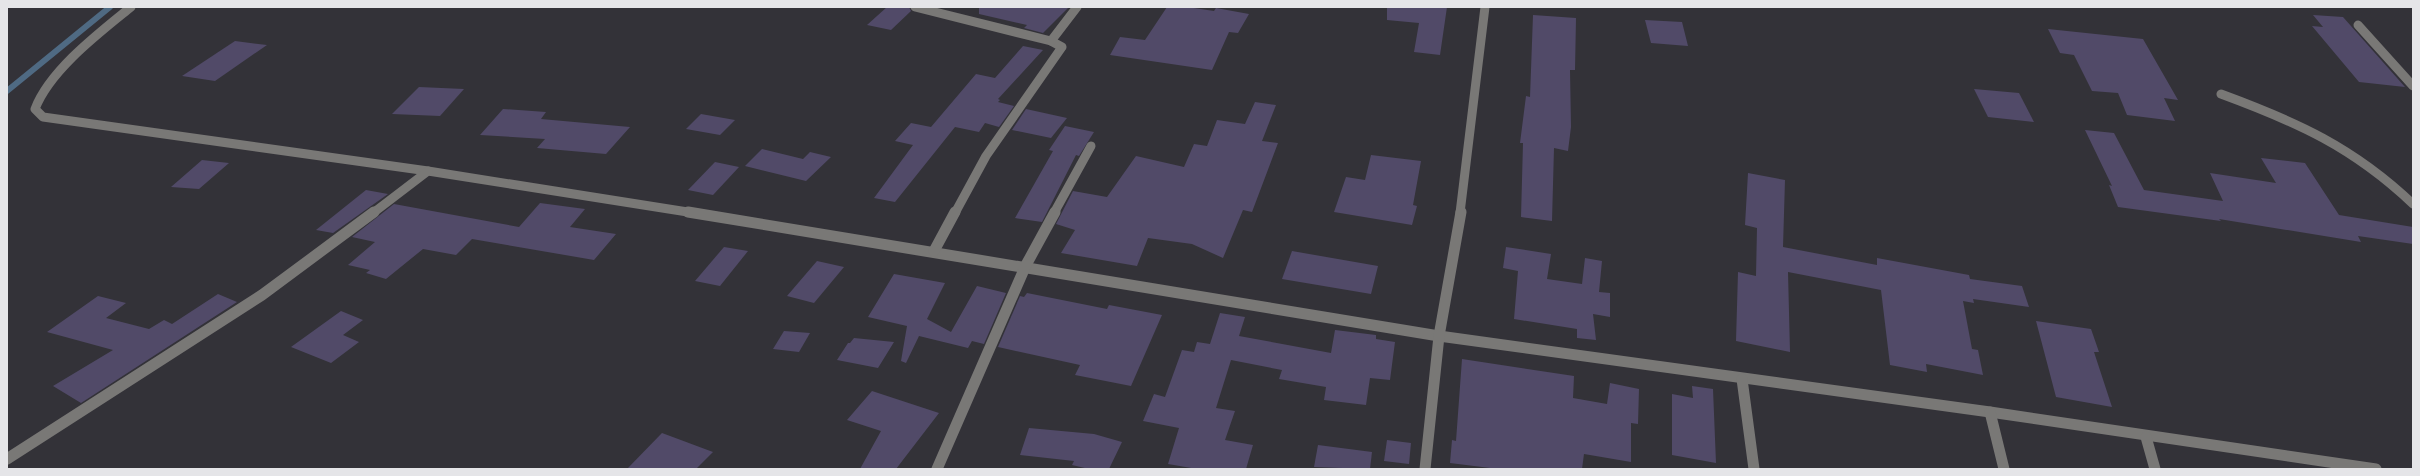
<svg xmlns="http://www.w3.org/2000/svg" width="2420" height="476" viewBox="0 0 2420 476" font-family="Poppins,sans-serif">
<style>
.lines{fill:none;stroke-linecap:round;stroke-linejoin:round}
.stream{stroke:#4f6a83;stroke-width:6}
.building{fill:#514a68}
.minor-far1{stroke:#797876;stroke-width:9}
.minor{stroke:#797876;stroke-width:11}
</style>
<rect width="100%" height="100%" fill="#333238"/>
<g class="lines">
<!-- stream -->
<path class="stream" d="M7,91L110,7"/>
</g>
<!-- building -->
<g class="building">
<path d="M887,7H909L911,11L891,30L867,25Z"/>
<path d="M979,7H1069L1043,33L1024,28L1027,25L979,14Z"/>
<path d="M1167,7H1187L1214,11L1216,8L1249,14L1238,33L1229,32L1212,70L1110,55L1120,37L1145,40Z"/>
<path d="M1387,7H1447L1440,55L1414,52L1419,23L1387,20Z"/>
<path d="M1533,15L1576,18L1575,70H1570L1571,127L1568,151L1554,148L1552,221L1521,217L1523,143H1520L1526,96L1530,97Z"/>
<path d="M2313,15L2343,17L2405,87L2359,82L2312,26L2323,27Z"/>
<path d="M1645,20L1682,22L1688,46L1651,43Z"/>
<path d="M2048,29L2143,39L2178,100L2164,98L2175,121L2127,115L2118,93L2092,91L2074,55L2060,53Z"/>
<path d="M235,41L267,45L215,81L182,76Z"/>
<path d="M1023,46L1043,50L998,99L1000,100L998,102L1014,106L999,127L985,123L979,132L955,127L895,202L874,198L913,145L895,141L911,123L931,127L976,74L995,78Z"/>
<path d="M419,87L464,89L440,116L392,114Z"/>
<path d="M1974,89L2019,93L2034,122L1988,117Z"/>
<path d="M1255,102L1276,105L1262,141L1278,143L1252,212L1243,210L1223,258L1192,244L1148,238L1137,266L1061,253L1075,230L1056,224L1073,191L1107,197L1136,156L1184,167L1194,144L1207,146L1217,120L1245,124Z"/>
<path d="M503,109L546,112L541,119L630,127L606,154L537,148L545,139L480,135Z"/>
<path d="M1026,109L1067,118L1051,138L1012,130Z"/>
<path d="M701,114L735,120L720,135L686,129Z"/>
<path d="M1065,126L1094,132L1079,156L1076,155L1042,222L1015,218L1053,151L1049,150Z"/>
<path d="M2085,130L2114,133L2144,190L2223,201L2210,173L2276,183L2261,158L2305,163L2339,215L2413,227V244L2358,236L2361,242L2219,219L2221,221L2118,207L2109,185L2112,186Z"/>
<path d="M762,149L803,159L810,152L831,157L806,181L745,166Z"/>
<path d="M1371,155L1421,161L1413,205L1417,206L1412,225L1334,212L1346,177L1365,180Z"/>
<path d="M202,160L229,163L199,189L171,187Z"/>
<path d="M715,162L739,167L713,195L688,190Z"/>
<path d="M1748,173L1785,180L1783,247L1877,265V258L1969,275L1970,279L2022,286L2029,307L1973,299L1974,303L1963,301L1972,349L1978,350L1983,375L1926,364L1927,372L1890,365L1881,290L1788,272L1790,352L1736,341L1738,272L1756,276L1757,228L1745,225Z"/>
<path d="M366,190L388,194L333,233L316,230Z"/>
<path d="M540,203L585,209L570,227L616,234L594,260L472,239L456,255L423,249L386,279L366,273L370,270L348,265L375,242L352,237L394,204L519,227Z"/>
<path d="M724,247L748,251L720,286L695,281Z"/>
<path d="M1506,247L1551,254L1547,279L1582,284L1585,258L1602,261L1599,292L1610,293V317L1593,314L1596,340L1577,338V329L1514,319L1518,271L1503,268Z"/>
<path d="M1292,251L1378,266L1371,294L1282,279Z"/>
<path d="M817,261L844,267L814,303L787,296Z"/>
<path d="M894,274L945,283L927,319L951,332L977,286L1006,293L984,344L972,341L968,348L919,336L906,363L901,361L907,326L868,317Z"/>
<path d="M1027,293L1107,309L1109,305L1162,315L1131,386L1075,375L1080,365L998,347L1020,296L1024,297Z"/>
<path d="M218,294L237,302L81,403L53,386L113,350L47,332L98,296L126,303L106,318L149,329L164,320L172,324Z"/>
<path d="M341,311L363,320L343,335L359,342L331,363L291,347Z"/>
<path d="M1220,313L1245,317L1239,336L1331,353L1335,330L1376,335V339L1395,342L1390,380L1370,378L1366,405L1324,400L1326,387L1279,379L1282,370L1231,360L1216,408L1235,411L1225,440L1253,445L1246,469H1197L1168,464L1179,428L1143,421L1154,394L1165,397L1182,350L1194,352L1197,342L1210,344Z"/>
<path d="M2036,321L2091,329L2099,352H2094L2112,407L2056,397Z"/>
<path d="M784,331L810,333L799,352L773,349Z"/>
<path d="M854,338L894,342L878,368L837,360L848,343H850Z"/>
<path d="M1462,359L1574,376L1573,398L1607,404L1610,383L1639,389L1638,424L1631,423V462L1584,454L1582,469H1498L1450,463L1452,440L1456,441Z"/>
<path d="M1692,386L1713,389L1716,463L1672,455V394L1693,398Z"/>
<path d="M872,391L939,413L896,469H860L881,431L847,420Z"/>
<path d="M1029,428L1094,434L1122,442L1109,469H1089L1072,465L1074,461L1020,455Z"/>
<path d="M662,433L713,452L696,469H627Z"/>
<path d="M1387,440L1411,443L1409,464L1384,461Z"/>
<path d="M1318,445L1372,452L1370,469L1314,467Z"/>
</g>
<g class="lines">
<!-- minor-far1 -->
<g class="minor-far1">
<path d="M131,7C99,33 50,70 35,109L43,117L428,171L694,213"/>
<path d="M915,7L1051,41L1062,47L986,156L955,213"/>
<path d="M2358,25L2413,86"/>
<path d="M1051,41L1077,7"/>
<path d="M2221,94C2297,122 2353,147 2413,204"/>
<path d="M373,213L428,171"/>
<path d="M1054,213L1091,146"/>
<path d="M1460,213L1485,7"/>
</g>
<!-- minor -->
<g class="minor">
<path d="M688,212L1439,336L1990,412L2376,469"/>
<path d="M934,251L955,212"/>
<path d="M1742,379L1754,469"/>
<path d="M1990,412L2004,469"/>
<path d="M2146,437L2155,469"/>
<path d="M7,459L262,295L374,212"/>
<path d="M937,469L1026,265L1055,212"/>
<path d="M1425,469L1439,336L1461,212"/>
</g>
</g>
<!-- border -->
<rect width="2420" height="476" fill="none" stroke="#e5e5e8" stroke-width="16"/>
</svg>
